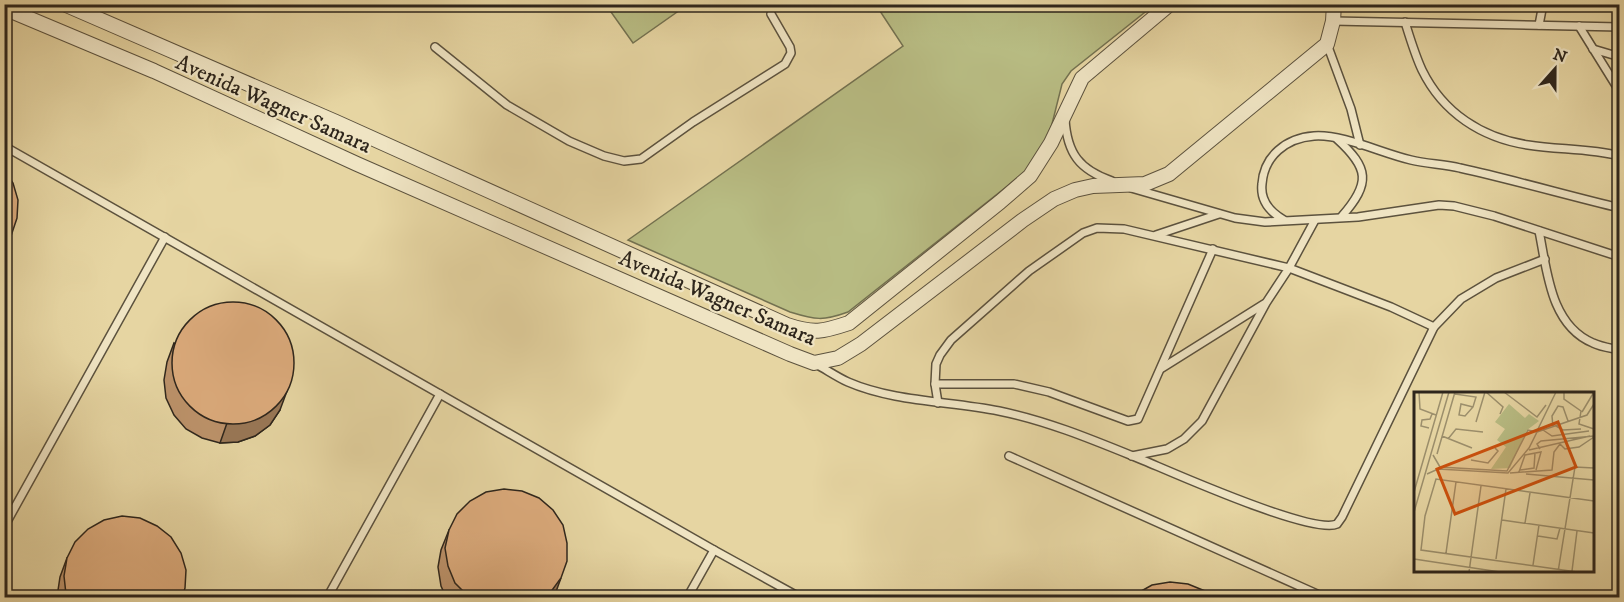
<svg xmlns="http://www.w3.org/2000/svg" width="1624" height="602" viewBox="0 0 1624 602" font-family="'IM FELL DW Pica',serif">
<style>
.green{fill:#b8bc83;stroke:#737150;stroke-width:1.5}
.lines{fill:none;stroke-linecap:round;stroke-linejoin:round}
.lane-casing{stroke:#5c523e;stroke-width:10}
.street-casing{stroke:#5c523e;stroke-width:16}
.lane{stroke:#efe4c3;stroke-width:7}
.street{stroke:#efe4c3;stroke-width:14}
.wall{fill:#bc926a;stroke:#2e261c;stroke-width:1.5}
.shaded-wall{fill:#997756;stroke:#2e261c;stroke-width:1.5}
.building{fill:#dbaa7b;stroke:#2e261c;stroke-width:1.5}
.labels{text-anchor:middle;stroke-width:4.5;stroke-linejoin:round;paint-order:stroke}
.street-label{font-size:22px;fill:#2e261c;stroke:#efe4c3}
.inset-road{fill:none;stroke:#9c8f6c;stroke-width:1.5}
.view{fill:#cc510e;fill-opacity:0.15;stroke:#cc510e;stroke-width:3}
.inset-edge{fill:none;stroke:#2e261c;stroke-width:3}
</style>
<rect width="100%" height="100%" fill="#e6d5a2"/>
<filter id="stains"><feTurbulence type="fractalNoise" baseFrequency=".00333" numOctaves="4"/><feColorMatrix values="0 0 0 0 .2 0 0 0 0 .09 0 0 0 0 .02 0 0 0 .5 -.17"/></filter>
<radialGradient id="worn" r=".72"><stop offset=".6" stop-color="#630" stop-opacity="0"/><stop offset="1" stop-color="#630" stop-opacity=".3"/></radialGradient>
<!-- green -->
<g class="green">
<path d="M606,5H687L633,43Z"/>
<path d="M876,5H1154L1071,71L1062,84L1050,132L1029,169L848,312C823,321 816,320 790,312L628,240L903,46Z"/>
</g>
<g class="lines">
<defs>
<g id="lane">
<path d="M1333,21L1620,27"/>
<path d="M1405,22C1410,38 1415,55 1422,70C1443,113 1482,138 1528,145C1559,150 1588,148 1620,156"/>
<path d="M1539,25L1543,4"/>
<path d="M1579,26L1620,92"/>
<path d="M1327,44L1351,109L1360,145"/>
<path d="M435,47L507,105L569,141L604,156L624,161L641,159L693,122L785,64L791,53L790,47L771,14"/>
<path d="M1593,49L1620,57"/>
<path d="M1065,119C1067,154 1080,170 1112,181"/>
<path d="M1337,139C1369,168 1371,183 1342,216"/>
<path d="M4,146L714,550L801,598"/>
<path d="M1131,188L1235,218L1265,222L1358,217L1439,205L1454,206L1494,216L1620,257"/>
<path d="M1284,220C1270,212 1260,201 1262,184C1264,156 1286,138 1314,136C1343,134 1381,153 1411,160C1427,164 1444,164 1460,168C1514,180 1566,195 1620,208"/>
<path d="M1315,220L1289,268L1391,307L1434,327"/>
<path d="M1539,231C1547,270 1550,325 1593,343C1601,347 1611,348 1620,350"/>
<path d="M1156,235L1219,214"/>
<path d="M816,364C827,370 837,377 848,382C894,402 950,401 999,411C1049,421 1098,442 1145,461C1176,474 1313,535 1337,524L1342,517L1434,327L1461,299L1496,278L1545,259"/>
<path d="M1162,368L1264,304"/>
<path d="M935,384H1014L1049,392L1128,421L1138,419L1213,249"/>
<path d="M938,403L935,384L936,364L940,355L951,340L1029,271L1083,233L1097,228L1124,229L1289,268L1266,303L1202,421L1184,439L1167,449L1132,456"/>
<path d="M1009,456L1326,598"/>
<path d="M4,527L165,237"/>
<path d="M327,598L440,394"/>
<path d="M687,598L714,550"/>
<path d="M1614,598L1620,595"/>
</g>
<g id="street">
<path d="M64,4L336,122L787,325C814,334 822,332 849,323L1000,202L1030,176L1051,143L1082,78L1170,4"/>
<path d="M4,8L154,71L357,164L790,354L814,363L838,358L861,344L1023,220L1054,199L1075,190L1093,186L1145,184L1169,174L1327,44L1333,21L1334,4"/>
</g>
</defs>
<!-- lane casing -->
<use href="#lane" class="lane-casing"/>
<!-- street casing -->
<use href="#street" class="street-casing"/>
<!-- lane -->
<use href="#lane" class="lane"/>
<!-- street -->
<use href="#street" class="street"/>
</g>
<!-- wall -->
<g class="wall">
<path d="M174,343L280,410L270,425L255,436L238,442L220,443L202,438L186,429L174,415L166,398L164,380L167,362Z"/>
<path d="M449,530L554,597H446L441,586L438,567L441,550Z"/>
<path d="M67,558L182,597H57L60,577Z"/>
</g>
<!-- shaded-wall -->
<g class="shaded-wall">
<path d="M11,236L4,255V245Z"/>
<path d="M287,391L280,410L270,425L255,436L238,442L220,443L227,423Z"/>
<path d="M561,578L554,597H544Z"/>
</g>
<!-- building -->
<g class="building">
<path d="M4,170L13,183L18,200L17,218L11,236L4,245Z"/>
<circle cx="233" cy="363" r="61"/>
<path d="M504,489L522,491L539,498L553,510L563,525L567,543V561L561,578L550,593L544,597H469L455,583L448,566L445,548L449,530L457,514L470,501L486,492Z"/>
<path d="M122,516L140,518L157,526L171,537L181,553L186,570L185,588L182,597H68L66,594L64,576L67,558L75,542L88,529L104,520Z"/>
<path d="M1170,582L1188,584L1205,591L1213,597H1132L1136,594L1152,585Z"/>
</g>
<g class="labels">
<!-- street labels -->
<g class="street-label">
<text transform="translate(274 103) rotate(24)" y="8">Avenida Wagner Samara</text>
<text transform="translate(718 297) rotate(23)" y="8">Avenida Wagner Samara</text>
</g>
</g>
<!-- overview -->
<g transform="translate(1414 392)">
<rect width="180" height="180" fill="#e6d5a2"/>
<path d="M95,12L111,26L115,22L125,29L113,38L96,76L77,77L92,55L83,48L91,37L81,30Z" fill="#b8bc83"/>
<path class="inset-road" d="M5,0L6,17L22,23M72,0L89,15L86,22M90,0L123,25L132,13M150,0V7L167,19L165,32L180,37M41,2L62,5L59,15L51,24L45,23L47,12L59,15M168,20L180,0M62,30L71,0M142,34L149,38L167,37M139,35L138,24L144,14L149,15L154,29M15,36L7,34L8,28L16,27L18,22M129,38L138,44L175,39M123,39L142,0M123,40L173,23L180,12M28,44L58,56M34,47L42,37L69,40M146,52L151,57L165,55L180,45M126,57L123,52L127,49L180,44M115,58L176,44M23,62L41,0M57,68L74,71L84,59L81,56M106,78L120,76L121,61M105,80L111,63L127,60L122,78M96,81L138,78L140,60L146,52M13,82L24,77L94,81L115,56L123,40L114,38L93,79L26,75L19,63M112,82L180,88M0,100L29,0M0,120L35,0M88,128L180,141M111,131L116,101M124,144L143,147L146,136M32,161L42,90M0,167L86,180M82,167L92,97M119,173L125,133M158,179L163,139M55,180L67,94M144,180L161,75L180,76M163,180L7,158L11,124L22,87L180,109"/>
<path class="view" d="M144,30L162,75L41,122L23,77Z"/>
<rect width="180" height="180" class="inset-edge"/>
</g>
<!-- margin -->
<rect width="1624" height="602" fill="none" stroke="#e6d5a2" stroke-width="24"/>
<rect x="6" y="6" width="1612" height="590" fill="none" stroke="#2e261c" stroke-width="3"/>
<rect x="12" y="12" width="1600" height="578" fill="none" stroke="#2e261c" stroke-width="1.5"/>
<!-- north arrow -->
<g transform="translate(1555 69) rotate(21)" stroke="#efe4c3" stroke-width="4.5" paint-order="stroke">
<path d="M0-4.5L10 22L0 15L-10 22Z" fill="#2e261c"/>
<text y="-9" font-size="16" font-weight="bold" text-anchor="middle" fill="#2e261c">N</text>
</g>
<rect width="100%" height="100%" filter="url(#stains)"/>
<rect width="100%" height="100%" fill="url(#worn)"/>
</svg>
